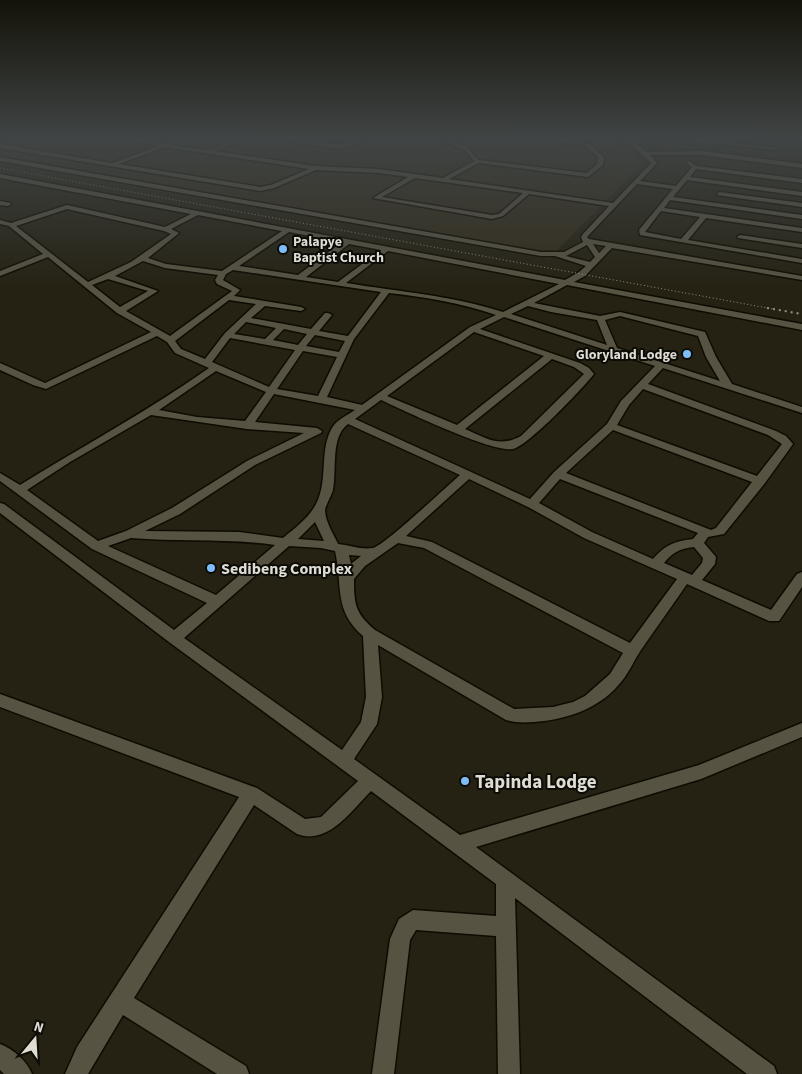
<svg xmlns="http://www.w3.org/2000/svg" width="802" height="1074" viewBox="0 0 802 1074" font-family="'Source Sans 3',sans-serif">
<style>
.commercial{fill:#322c1b}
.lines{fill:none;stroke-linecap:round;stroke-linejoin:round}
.minor-casing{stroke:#0e0b01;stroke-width:3}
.minor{fill:#575343;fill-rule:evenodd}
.rail-far1{stroke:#949286;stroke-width:1;stroke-dasharray:1 2.5;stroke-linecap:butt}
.rail{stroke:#949286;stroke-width:2;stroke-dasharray:2 4;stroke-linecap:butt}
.poi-dot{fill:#7ebdf9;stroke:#0d0b06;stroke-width:2}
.labels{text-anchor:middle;stroke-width:4;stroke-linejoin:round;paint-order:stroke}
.far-poi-label{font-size:14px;font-weight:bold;fill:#dedcd3;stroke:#0d0b06;text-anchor:start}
.poi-label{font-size:16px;font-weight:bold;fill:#dedcd3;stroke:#0d0b06;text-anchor:start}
.near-poi-label{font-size:19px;font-weight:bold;fill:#dedcd3;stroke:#0d0b06;text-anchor:start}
</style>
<rect width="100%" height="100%" fill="#252213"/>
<!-- commercial -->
<path class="commercial" d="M0,137H613L643,163L549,259L0,163Z"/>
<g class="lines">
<defs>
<g id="minor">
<path d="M110,137C142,137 174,147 206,150C219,151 232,137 246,137L215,151L315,166L379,169L443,178L474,161L465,150L447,143L451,137H457L452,142L468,147L474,156L479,160L587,173L597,164L598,157L585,146L536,137H550L589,144L604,157L603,165L588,177L479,163L449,179L613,203L651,163L622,137H628L647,152L702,151L802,164V168L702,155H650L657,163L640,181L676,186L692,167L686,163L689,161L696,166L802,179V183L696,169L690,177L802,192V196L687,180L673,197L802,215V219L670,200L664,208L802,228V232L706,218L688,240L802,259V263L640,235L639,230L673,189L637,184L587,237L589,239L802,276V280L612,248L585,276L574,282L802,324V330L567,285L534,303L600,316L620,312L705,332L716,357L732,384L802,407V413L663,368L648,384L776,431L786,436L793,444L765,483L724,534L708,537L704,543L716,557L715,564L702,580L771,610L797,574L802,572V587L779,621H769L687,584C672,606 656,628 641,650C634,660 629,673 621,682C602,706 574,717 544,721C532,722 518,724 506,720L378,645L382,697L377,724L354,759L460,835L699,765L802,723V737L701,779L476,847L774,1066L777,1074H747L515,898L520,1074H498L496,936L416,930L410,940L394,1074H372L390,939L399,919L413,910L496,916V884L371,791C352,810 328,846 297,834L254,805L134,998L246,1066L249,1074H217L123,1015L88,1074H65L77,1047L239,797L0,707V694L257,788L305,819L321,817L358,781L169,642L0,513V503L4,504L174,630L207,603L92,549L0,481V473L20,485C83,446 148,411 209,368L175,353L167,342L157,336L46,389L33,385L0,370V363L45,383L151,332L117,313L48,257L0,276V271L43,254L9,226L0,224V220L11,223L67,205L165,227L191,214L0,178V174L565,280L579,272L586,266L555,256H541L0,161V157L541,252H564L583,242L581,237L583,234L609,206L529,194L503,216L492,219L373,198L408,177L379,173L316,170L274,188L260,191L0,148V144L112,163L159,146ZM165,147L309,169L271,185L260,187L119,164ZM415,178L523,193L499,214L492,215L382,197ZM67,209L164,231L171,234L131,262L88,282L16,226ZM661,211L700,217L681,239L645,232ZM198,215L282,231L222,271L166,264L148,258L179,233L171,229ZM289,232L342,242L298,275L239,266ZM349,244L381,250L338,282L306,277ZM593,244L606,246L599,253ZM587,245L595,257L590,262L566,256ZM388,251L559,284L503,312C449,295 401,292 346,283ZM143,261L165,268L218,275L215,280L217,284L232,291L170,336L126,311L158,291L115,276ZM233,270L381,292L348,336L319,331L332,315L328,313H325L311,329L251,318L265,306L301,311L305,309L301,307L234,296L240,290L223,280L226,274ZM108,279L148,291L120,307L92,285ZM389,293C425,297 461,303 496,315L470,327L362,405L327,397L354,339ZM229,300L256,304L225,333L205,359L181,349L175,341ZM528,306L551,312L597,320L607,345L511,314ZM620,316L698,336L706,357L720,381L617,348L605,320ZM504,317L655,366L621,401L607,424L554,472L530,499L355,419L381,400C405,411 492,453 513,449C529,445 582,389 594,374L589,368L580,363L480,329ZM246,322L276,328L265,339L234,334ZM284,329L307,334L298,345L273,340ZM474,332L544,356L457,425L387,396ZM315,335L345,341L339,352L306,346ZM230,338L295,350L269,387L212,362ZM303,351L337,357L318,396L277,389ZM552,359L574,367L584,374L521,436C499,448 486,438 465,429ZM216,371L266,392L245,421L197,417L159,410ZM643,389L768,435L782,444L757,476L617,425L629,405ZM274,394L355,410C348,415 340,418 334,425C318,447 329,480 316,504C309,518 295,528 283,538L239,532L145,531L180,514L255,465L321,433L322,431L317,428L255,422ZM151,415L247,429L304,433L247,461L172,508L126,531L98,541L27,490L70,462ZM348,424L460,475C446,487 385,545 373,548C361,550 349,545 338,544C333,533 326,523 325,511C325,506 331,497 333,490C337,470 330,437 348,424ZM613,430L752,482L716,528L711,530L566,473ZM469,479L528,507L584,538L677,579L630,643L432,542L406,536ZM560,479L698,533L693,539C675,541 665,545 653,559L592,532L539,503ZM315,522L324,541L298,539ZM131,538C179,542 227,538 275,545L216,595L108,546ZM398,543L424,548L623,653L610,674L585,696L573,702L553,707L514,709L375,630C355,613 354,604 354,579L365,566ZM289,546L321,548L335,551C343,586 333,610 363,636L366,697L361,722L342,750L184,638ZM694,547L703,558L702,563L692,575L664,563C673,552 679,549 694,547ZM349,555L361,556L351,564Z"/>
<path d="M261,137H278L341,145L363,137H371L341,149Z"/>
<path d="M658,137H680L778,148L775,150Z"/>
<path d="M719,192L802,203V207L717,195Z"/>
<path d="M0,201L10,203L11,204L8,206L0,205Z"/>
<path d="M740,235L802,244V248L738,238L737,237Z"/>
<path d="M0,1044C13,1049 27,1061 32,1074H4L0,1070Z"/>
</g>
</defs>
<!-- minor casing -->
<use href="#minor" class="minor-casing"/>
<!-- minor -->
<use href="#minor" class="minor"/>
<!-- rail-far1 -->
<path class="rail-far1" d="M0,168L773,309"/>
<!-- rail -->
<path class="rail" d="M767,308L802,314"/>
</g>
<!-- sky -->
<linearGradient id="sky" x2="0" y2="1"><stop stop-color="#14130a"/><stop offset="0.48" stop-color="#404444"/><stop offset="1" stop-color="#404444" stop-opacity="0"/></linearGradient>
<rect width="802" height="288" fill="url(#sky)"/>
<!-- markers -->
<g class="poi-dot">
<circle cx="283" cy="249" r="5"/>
<circle cx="687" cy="354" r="5"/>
<circle cx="211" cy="568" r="5"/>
<circle cx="465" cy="781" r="5"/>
</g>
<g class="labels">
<!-- far-poi labels -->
<g class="far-poi-label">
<text x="293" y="246">Palapye<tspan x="293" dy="16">Baptist Church</tspan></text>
<text x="677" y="359" text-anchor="end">Gloryland Lodge</text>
</g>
<!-- poi labels -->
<g class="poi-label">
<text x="221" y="574">Sedibeng Complex</text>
</g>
<!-- near-poi labels -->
<g class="near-poi-label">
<text x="475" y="788">Tapinda Lodge</text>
</g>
</g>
<!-- north arrow -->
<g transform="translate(35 1039) rotate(18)" stroke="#0d0b06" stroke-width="4" paint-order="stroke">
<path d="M0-4L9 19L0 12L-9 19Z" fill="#dedcd3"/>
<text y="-8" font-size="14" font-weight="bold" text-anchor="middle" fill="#dedcd3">N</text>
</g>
</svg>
